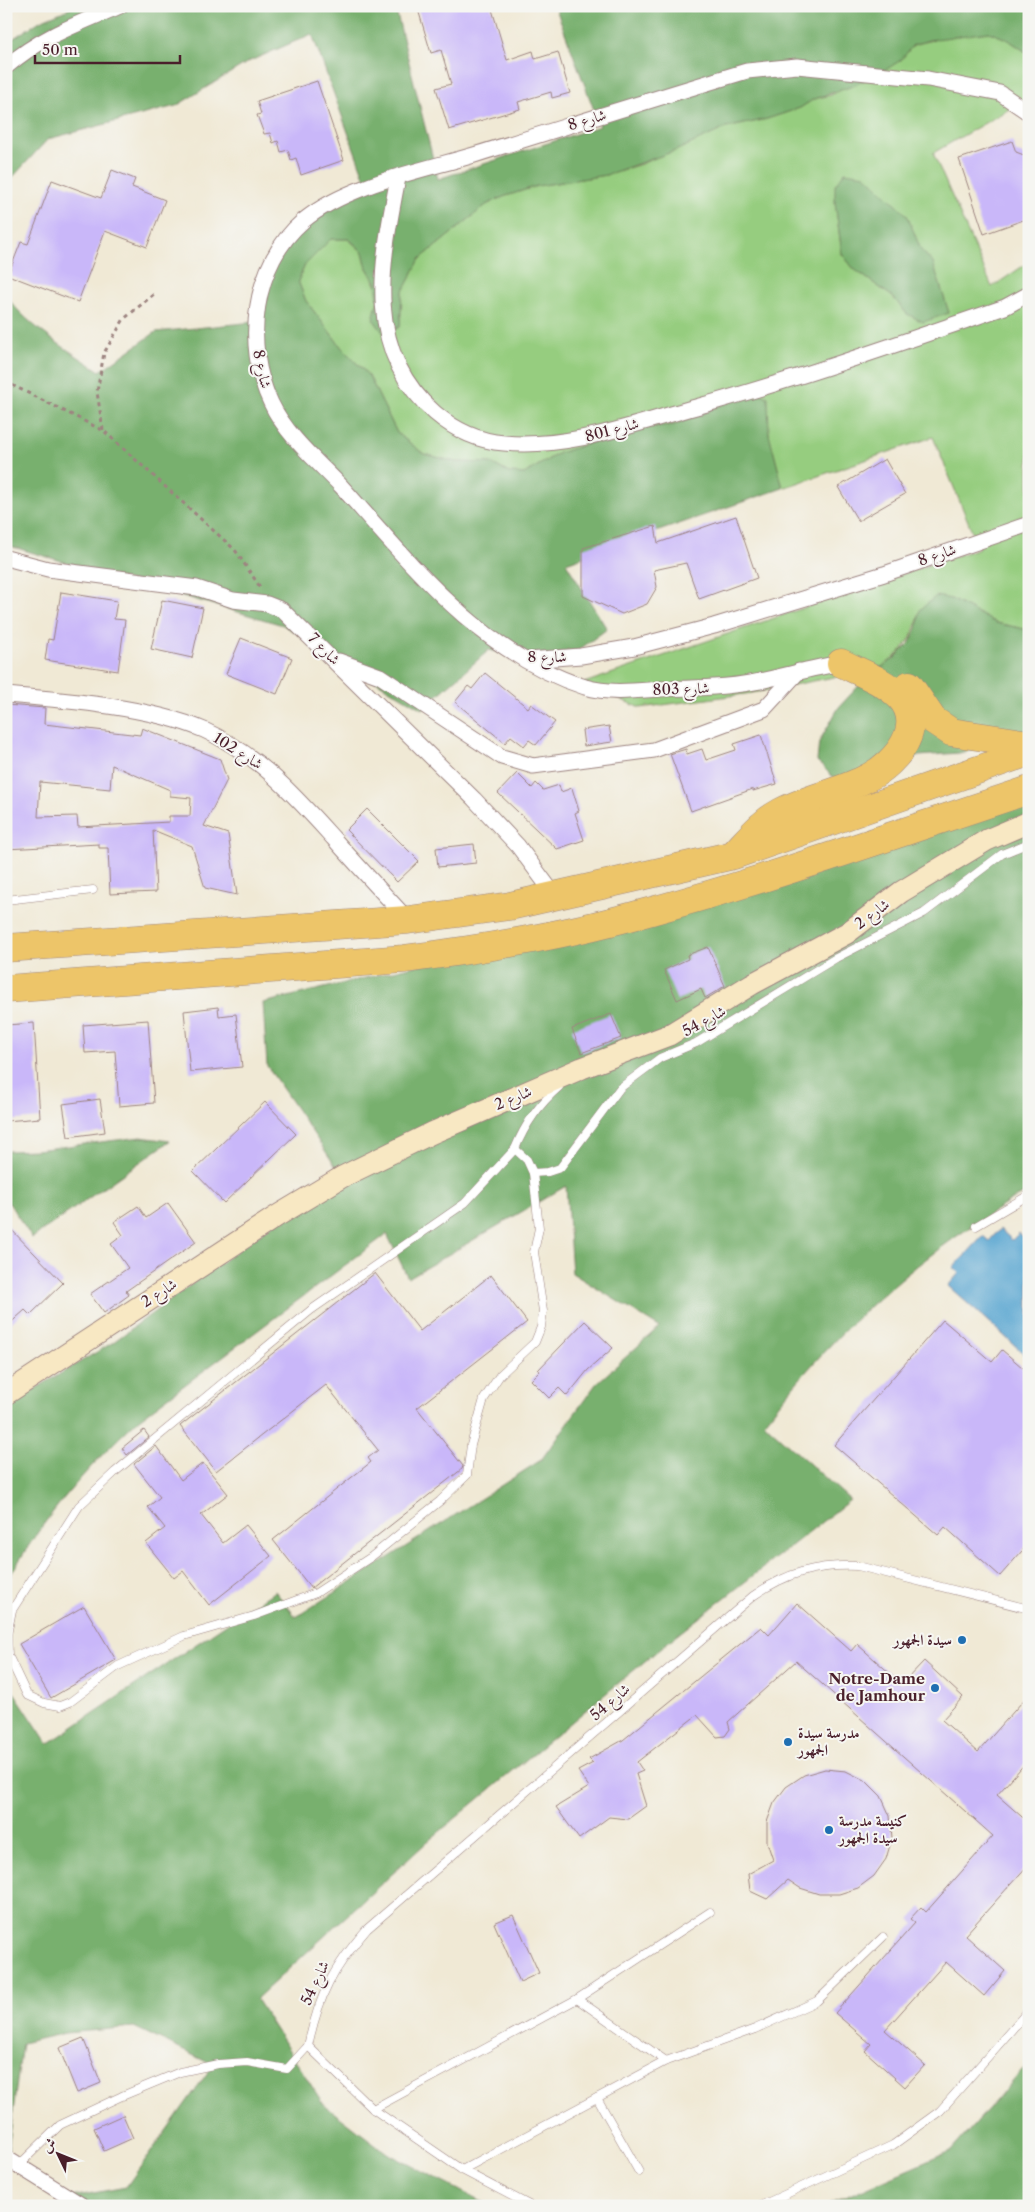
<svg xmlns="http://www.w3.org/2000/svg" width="1035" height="2212" viewBox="0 0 1035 2212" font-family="'Libre Caslon Text',Amiri,serif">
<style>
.green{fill:#96cd7f;stroke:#707655;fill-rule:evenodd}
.forest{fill:#78b06e;stroke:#61684c}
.water{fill:#57a4d0;stroke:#50627e}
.building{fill:#c9b7f9;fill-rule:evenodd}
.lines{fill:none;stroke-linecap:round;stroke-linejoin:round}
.lane-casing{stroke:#9d8480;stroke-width:9}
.street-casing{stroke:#9d8480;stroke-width:17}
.secondary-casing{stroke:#9d8480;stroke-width:23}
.highway-casing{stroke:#9d8480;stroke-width:29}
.path{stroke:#9d8480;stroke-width:3;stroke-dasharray:4 4;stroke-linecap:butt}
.lane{stroke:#fff;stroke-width:8}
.street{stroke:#fff;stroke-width:15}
.secondary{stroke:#f8e8c3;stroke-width:21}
.highway{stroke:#edc569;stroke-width:28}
.poi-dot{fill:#1f6fb2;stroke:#f6f6f2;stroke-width:2}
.labels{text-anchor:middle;stroke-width:4;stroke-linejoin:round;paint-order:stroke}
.street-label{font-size:15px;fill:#4a1f2b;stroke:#f6f6f2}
.poi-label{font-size:15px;font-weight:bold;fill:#4a1f2b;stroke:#f6f6f2;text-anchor:end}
</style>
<rect width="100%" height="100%" fill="#f6f6f2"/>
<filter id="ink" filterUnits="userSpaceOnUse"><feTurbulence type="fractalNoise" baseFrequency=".02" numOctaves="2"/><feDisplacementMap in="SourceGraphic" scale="10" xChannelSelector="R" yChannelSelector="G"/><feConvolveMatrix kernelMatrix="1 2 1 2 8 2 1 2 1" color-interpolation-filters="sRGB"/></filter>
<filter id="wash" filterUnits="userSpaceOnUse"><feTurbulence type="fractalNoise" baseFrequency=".0096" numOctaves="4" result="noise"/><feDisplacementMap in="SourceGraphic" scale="20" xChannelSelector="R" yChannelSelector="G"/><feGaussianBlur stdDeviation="1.12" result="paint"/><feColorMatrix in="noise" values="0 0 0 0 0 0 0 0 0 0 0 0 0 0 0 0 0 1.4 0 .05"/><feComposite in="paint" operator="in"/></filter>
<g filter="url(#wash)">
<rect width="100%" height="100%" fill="#f0e9d5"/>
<!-- green -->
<path class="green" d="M989,32L1007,39L1029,54V107L1025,100L933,153L992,287L1029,262V630L996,623L951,599L920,610C915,638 903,653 880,668L752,693L640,708L584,683L979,548L933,437L783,488L769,434L767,417L722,404L674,425L641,427L559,453L524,474L509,473L491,463L456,462L424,454L397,433L369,376L342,348L306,301L298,281L305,265L331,239H348L363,252L367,268L400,327L402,293L420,259L486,205L503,197L537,186L606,175L641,164L726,128L767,119L800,108L814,99L831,95L901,60L913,45L948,36ZM835,202L921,250L933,263L949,313L907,314L893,297L854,269L842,254Z"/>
<!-- forest -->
<g class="forest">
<path d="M76,6H395L438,179L600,126L555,6H1029V54L1007,39L989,32L929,40L913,45L901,60L887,69L853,86L814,99L800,108L767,119L726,128L675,151L606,175L537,186L503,197L486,205L420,259L402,293L400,327L384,334L373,319L378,300L376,282L367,268L363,252L349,239H331L305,265L298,281L306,301L342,348L369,376L397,433L424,454L456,462L491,463L509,473L524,474L559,453L641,427L674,425L704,413L753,390L768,397L769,434L783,488L566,563L607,629L557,666L489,650L422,709L283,625L6,545V296C31,329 67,349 100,371L156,332L254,322L262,282L316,204L331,194L365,179L312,34L248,62L176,106L48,139L11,179L6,188V43L40,21Z"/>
<path d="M845,172L865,175L907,215L921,250L933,263L949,313L923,322L907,314L893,297L854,269L842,254L835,202V185Z"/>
<path d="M936,596L951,599L996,623L1029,630V738L959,753L919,756L849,784L832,776L817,761L819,742L839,707L866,678L895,658L909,644L917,628L920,610Z"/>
<path d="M1029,788V1190C920,1254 841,1323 764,1423L850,1500L668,1642L427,1842L256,1999L324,2105L387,2153L490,2206H61V2199L126,2187L213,2065L134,2027L65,2033L22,2043L6,2166V1680L48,1744L275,1591L296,1617L541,1460L596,1384L659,1327L572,1273L566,1186L408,1278L387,1234L139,1419C87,1467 41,1520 6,1583V1406L112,1343L341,1174L267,1066L263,1003L651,908Z"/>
<path d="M141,1137L170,1141L32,1238L9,1203L6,1205V1151L36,1150Z"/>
<path d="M1029,2063V2206H824L951,2151Z"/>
</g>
<!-- water -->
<path class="water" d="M1000,1229L1012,1240L1019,1233L1029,1242V1358L948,1286L959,1273L953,1268L983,1236L989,1241Z"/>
<g id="blocks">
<!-- building -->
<g class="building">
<path d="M417,6H491L507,60L533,51L535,59L558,52L570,93L552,98L551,92L518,102L520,109L449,130L436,88L451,84L441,50L431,53Z"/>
<path d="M317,81L344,160L301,175L296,158L291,160L288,150L281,152L278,141L273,143L270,133L264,134L257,115L261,114L257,101Z"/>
<path d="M1012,141L1016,152L1029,157V218L984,234L959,159Z"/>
<path d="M112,170L135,179L132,187L165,200L147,247L105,231L78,302L8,275L21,242L28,244L52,180L101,198Z"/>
<path d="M885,459L905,494L858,521L838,487Z"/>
<path d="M736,516L757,578L699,599L686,563L654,570L657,587L647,604L622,614L583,596V548L655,526L658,543Z"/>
<path d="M61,592L117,601L114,619L125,620L118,671L45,660L48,639L53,640Z"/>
<path d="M162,600L203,608L192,658L151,649Z"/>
<path d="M241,638L292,658L277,694L226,674Z"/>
<path d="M485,673L528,708L531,704L555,722L536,745L529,740L524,746L511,736L505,743L455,702L468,686L472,689Z"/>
<path d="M6,705L45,708L44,724L140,735L142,728L220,759L227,780L204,826L228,834L237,895L205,888L192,846L153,830L156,892L110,894L108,848H99V844L6,849ZM112,765L170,790V796L191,798L190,816H169V822L78,827L77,816L38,817L40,782L110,789Z"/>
<path d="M609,726L612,742L584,746L582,730Z"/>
<path d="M761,735L777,784L753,791V789L691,811L670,754L686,749L687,754L702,749L706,760L736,750L734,744Z"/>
<path d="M517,773L532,788L536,783L543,790L559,785L561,792L572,788L579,811L575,813L584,840L557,849L498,793Z"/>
<path d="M367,809L419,861L397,882L346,830Z"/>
<path d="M474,844L476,863L438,867L436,848Z"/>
<path d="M708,947L725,986L705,998L701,989L677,1000L664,970L688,959L687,955Z"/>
<path d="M218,1007L219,1016L236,1014L242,1067L190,1072L184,1011Z"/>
<path d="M611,1014L621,1038L581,1053L572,1029Z"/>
<path d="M148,1020L154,1103L119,1106L115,1051L85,1053L83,1025Z"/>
<path d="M34,1023L40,1118L6,1121V1025Z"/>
<path d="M100,1099L105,1132L68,1137L63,1104Z"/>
<path d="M265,1102L296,1134L224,1203L193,1171Z"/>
<path d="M168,1203L196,1242L126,1291L129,1295L104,1313L90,1294L128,1268L111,1244L123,1235L114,1222L138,1206L146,1218Z"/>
<path d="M6,1224L63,1283L30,1315L25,1310L6,1327Z"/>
<path d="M375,1273L420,1331L491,1275L527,1322L417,1408L463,1466L462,1469L311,1588L273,1540L371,1462L368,1458L378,1450L326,1385L216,1471L180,1426Z"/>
<path d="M943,1320L992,1362L1002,1350L1029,1373V1543L1000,1576L945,1527L938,1535L834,1445Z"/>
<path d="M585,1321L613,1348L588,1370L567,1396L559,1388L549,1398L531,1380L540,1371L538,1370Z"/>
<path d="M144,1430L149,1437L127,1455L122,1448Z"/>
<path d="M156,1446L181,1480L203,1463L228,1494L201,1515L223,1543L246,1525L271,1556L209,1605L183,1571L174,1578L146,1543L165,1528L148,1507L160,1497L134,1464Z"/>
<path d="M797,1603L851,1651L857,1644L902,1684L924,1661L963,1697L942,1720L978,1752L1029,1694V1759L997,1795L1029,1823V1864L965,1935L1005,1971L984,1996L946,1962L885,2030L925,2065L905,2087L865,2051L871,2044L835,2013L915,1923L910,1919L921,1907L926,1912L993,1836L796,1661L728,1722L730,1729L725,1736L717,1737L697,1715L637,1762L643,1771L636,1774L646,1806L628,1819L609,1817L579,1839L556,1807L589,1787L578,1771L593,1763L589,1759L623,1740L761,1627L769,1635Z"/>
<path d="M84,1606L116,1660L51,1698L19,1644Z"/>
<path d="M825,1769L846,1771L866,1781L881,1796L890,1816L892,1838L886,1859L874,1876L858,1888L839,1894H819L800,1888L788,1880L767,1899L750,1891L748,1874L773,1860L767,1842V1822L774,1803L786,1787L804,1775Z"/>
<path d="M513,1915L539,1973L520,1982L494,1923Z"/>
<path d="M83,2038L101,2083L77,2093L59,2048Z"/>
<path d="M123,2115L133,2138L104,2151L94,2128Z"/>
</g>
</g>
</g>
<g filter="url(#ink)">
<use href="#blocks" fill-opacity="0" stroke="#9d8480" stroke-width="1"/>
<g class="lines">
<defs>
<g id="lane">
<path d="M6,900L93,890"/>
<path d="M559,1087C538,1105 525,1124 515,1149L527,1160L533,1173L548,1172L560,1168L620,1088L660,1058L696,1043L836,958L924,913L1002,854L1029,843"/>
<path d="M515,1149L465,1203L311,1310L115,1472L79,1506L12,1610L7,1635L8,1655L27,1695L44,1703L60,1706L70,1702L118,1666L184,1636L254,1616L316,1593L371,1557L440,1501L467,1475L471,1445L484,1399L500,1375L535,1342L541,1327L543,1311L534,1252L539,1228L533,1173"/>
<path d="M976,1226L1029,1195"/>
<path d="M577,1999L710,1912"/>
<path d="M308,2046C319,1995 333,1968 367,1929L753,1596C786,1573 817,1564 858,1566L1029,1609"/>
<path d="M597,2098L639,2172"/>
<path d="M373,2109L577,1999L666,2061"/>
<path d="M19,2165L60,2125L122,2096L180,2072L218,2064L247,2062L287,2069L308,2046L373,2109L462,2170L531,2206"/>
<path d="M462,2170L666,2061L755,2029L817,2001L883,1937"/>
<path d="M760,2206L893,2145L940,2111L1029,2010"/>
</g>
<g id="street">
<path d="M6,67C40,37 80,23 120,6"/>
<path d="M398,178C382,260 362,350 435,413C455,430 477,441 504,443C569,449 634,424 696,407C801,378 903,342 1005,307L1029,294"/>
<path d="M6,558L48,569L197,588L233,600L267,604L282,610L474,799L518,846L556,897"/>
<path d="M528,660L581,656L634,647L714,626L884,574L1029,524"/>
<path d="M339,661L380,676L502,757L533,766L654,750L764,709L799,671"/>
<path d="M841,663C812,668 784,676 755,682C723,688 692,688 660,689C634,691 610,694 585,687C481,654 411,564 341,486C317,461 286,435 271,403C243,345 253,264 303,221C346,185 420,171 474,155C565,127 656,98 747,71L797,66L928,79L1000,93L1029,113"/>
<path d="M6,695C65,700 151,707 204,730C259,755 294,795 334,839C358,866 383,893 408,920"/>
<path d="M6,2158L83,2206"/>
</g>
<path id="secondary" d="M6,1394L277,1216L342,1177L432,1133L582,1068L669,1035L752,984L847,933L901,892L987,840L1029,822"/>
<g id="highway">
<path d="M909,685L933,720L951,732L1029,744"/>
<path d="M736,852C750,837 762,822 781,812C809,797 842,792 869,777C896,763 927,726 900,697C884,681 862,673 841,663"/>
<path d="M6,948L408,920L510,906L734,855L1029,752"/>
<path d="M6,989L404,959C484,949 566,935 644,913C774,878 901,832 1029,790"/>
</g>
</defs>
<!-- lane casing -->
<use href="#lane" class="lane-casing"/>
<!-- street casing -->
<use href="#street" class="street-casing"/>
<!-- secondary casing -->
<use href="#secondary" class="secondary-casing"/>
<!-- highway casing -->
<use href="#highway" class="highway-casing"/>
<!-- path -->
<g class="path">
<path d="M12,385L104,431L235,550L260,587"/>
<path d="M103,430L97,392L104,353L124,319L154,294"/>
</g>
<!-- lane -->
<use href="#lane" class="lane"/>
<!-- street -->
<use href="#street" class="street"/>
<!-- secondary -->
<use href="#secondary" class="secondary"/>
<!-- highway -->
<use href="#highway" class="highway"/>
</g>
</g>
<!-- markers -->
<g class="poi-dot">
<circle cx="962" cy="1640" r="5"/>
<circle cx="935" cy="1688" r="5"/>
<circle cx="788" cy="1742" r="5"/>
<circle cx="829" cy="1830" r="5"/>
</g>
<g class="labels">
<!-- street labels -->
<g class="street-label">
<text transform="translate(587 120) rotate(-17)" y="5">شارع 8</text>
<text transform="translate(262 369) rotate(78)" y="5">شارع 8</text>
<text transform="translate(612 430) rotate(-15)" y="5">شارع 801</text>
<text transform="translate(937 555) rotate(-19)" y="5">شارع 8</text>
<text transform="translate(324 649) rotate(45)" y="5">شارع 7</text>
<text x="547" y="662">شارع 8</text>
<text transform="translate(681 689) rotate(-2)" y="5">شارع 803</text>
<text transform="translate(238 751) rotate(32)" y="5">شارع 102</text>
<text transform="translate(872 914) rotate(-37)" y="5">شارع 2</text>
<text transform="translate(704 1021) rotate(-29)" y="5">شارع 54</text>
<text transform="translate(513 1098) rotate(-23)" y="5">شارع 2</text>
<text transform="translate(159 1293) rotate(-33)" y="5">شارع 2</text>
<text transform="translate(610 1702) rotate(-41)" y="5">شارع 54</text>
<text transform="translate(315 1983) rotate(-65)" y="5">شارع 54</text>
</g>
<!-- poi labels -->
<g class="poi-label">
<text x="952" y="1645">سيدة الجمهور</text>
<text x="925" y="1684">Notre-Dame<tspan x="925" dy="17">de Jamhour</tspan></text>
<text x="798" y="1738" text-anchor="start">مدرسة سيدة<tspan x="798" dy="17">الجمهور</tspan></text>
<text x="839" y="1826" text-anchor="start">كنيسة مدرسة<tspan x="839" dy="17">سيدة الجمهور</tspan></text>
</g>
</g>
<!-- margin -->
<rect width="1035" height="2212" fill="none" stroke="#f6f6f2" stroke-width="25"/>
<!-- north arrow -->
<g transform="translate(58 2154) rotate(313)" stroke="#f6f6f2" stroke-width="4" paint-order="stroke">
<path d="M0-4L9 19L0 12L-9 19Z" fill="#4a1f2b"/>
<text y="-8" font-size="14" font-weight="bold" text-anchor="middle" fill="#4a1f2b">ش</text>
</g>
<!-- scale -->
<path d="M35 55v8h145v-8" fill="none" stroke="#4a1f2b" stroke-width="2.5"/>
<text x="42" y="55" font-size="15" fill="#4a1f2b" stroke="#f6f6f2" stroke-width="4" paint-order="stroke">50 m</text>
</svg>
